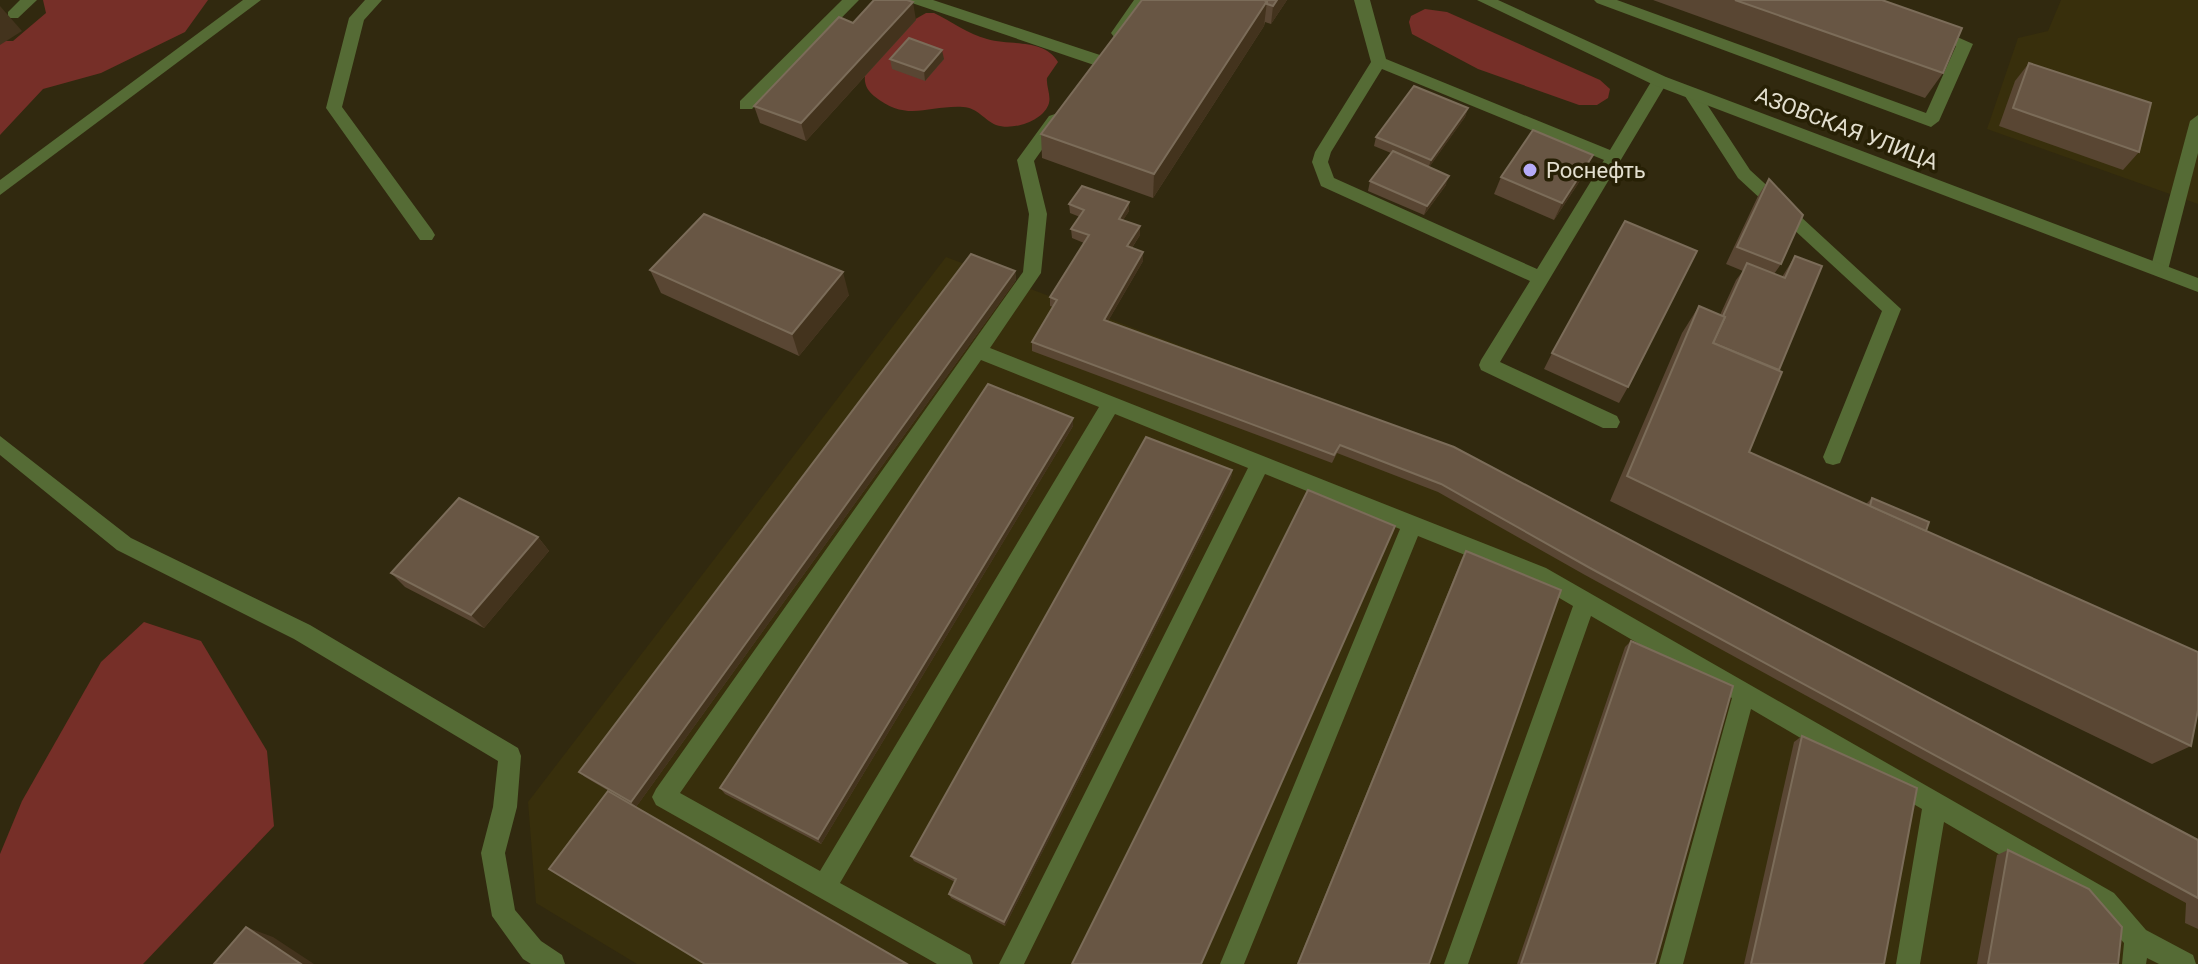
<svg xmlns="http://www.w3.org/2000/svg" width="2198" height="964" viewBox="0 0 2198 964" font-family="Roboto,sans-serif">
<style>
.built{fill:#382f0c}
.green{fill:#762f28}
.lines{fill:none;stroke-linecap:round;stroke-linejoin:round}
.service{fill:#556b35;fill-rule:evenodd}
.minor{fill:#556b35;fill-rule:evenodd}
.wall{fill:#594633}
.shaded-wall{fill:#43331d}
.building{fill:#685644;stroke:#7b6c59;stroke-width:2}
.poi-dot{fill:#b6acf8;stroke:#272005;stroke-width:3}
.labels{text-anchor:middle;stroke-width:7;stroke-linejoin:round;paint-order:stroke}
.street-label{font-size:22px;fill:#e3dfcf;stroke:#272005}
.poi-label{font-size:22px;fill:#e3dfcf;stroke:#272005;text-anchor:start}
</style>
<rect width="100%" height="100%" fill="#31290f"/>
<!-- built -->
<g class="built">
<path d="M2061,0H2198V204L1987,129L2018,38L2048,31Z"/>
<path d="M946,257L1361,414L2198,846V964H637L536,903L528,802Z"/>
</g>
<!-- green -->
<g class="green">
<path d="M43,0H208L185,32L101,73L43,89L0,135V41H13L46,13Z"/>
<path d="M1425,9L1447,12L1600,80L1610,89L1608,98L1597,105H1579L1478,69L1412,34L1409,22L1411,16Z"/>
<path d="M926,13H934C951,21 968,34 987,39C1010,46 1044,38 1058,62L1047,78C1046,86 1051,95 1049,103C1044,121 1013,131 996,125C984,120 978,108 963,107C928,105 907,123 874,96C867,90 864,84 865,75L912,21Z"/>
<path d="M144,622L201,641L267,751L274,826L143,964H0V854L22,801L101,662Z"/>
</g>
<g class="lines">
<!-- service -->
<g class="service">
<path d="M20,0H37L18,18H8V12Z"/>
<path d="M243,0H261L0,195V180Z"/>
<path d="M365,0H382L364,20L342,107L432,230L435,235L432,240H420L326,108L349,18Z"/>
<path d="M842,0H859L752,109H740V101Z"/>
<path d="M909,0H933L1106,57L1108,61L1106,65H1094L912,3Z"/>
<path d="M1134,0H1150L1124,37H1114L1111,33Z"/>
<path d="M1354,0H1370L1386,59L1610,150L1654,77H1666L1668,81L1500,362L1617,416L1620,422L1617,428H1603L1481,370L1479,365L1481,360L1530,281L1321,186L1312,162L1315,152L1371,62ZM1382,69L1604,160L1537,269L1334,178L1328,162L1331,152Z"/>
<path d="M1594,0H1617L1926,113L1956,46L1927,36V28H1937L1973,44L1939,121L1931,127L1597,3Z"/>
<path d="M1691,88L1697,89L1750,170L1901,309L1840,463L1833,465L1826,463L1823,457L1882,311L1738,178L1683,93Z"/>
<path d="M1055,114L1063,120L1034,161L1047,214L1041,273L990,348L1546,568L2114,893L2146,930L2193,955L2196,964H2159L2147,958L2146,964H2122L2124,943L2096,911L1944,822L1920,964H1896L1922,809L1751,709L1683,964H1659L1732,698L1591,616L1468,964H1444L1573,606L1532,582L1418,536L1244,964H1220L1400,529L1265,474L1024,964H999L1248,468L1115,414L840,883L970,955L973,964H937L656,805L652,797L656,789L1023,272L1029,214L1017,160L1049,116ZM981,360L1099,407L820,871L680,793Z"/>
<path d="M2198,115V153L2168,270L2159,277L2150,270L2190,121Z"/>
<path d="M0,436L131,538L310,625L518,748L521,756L517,807L505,853L515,910L541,941L562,955L565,964H531L523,959L492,916L481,853L493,807L498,761L294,639L117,550L0,455Z"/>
</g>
<!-- minor -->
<path class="minor" d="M1477,0H1498L1666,77L2198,278V292L1654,85Z"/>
</g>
<!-- wall -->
<g class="wall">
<path d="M1142,0H1287L1271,24L1265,22L1264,26L1153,198L1042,158L1041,134Z"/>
<path d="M1653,0H1882L1943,73L1925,98Z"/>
<path d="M916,20L806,141L760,123L754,106L853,23Z"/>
<path d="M890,59H944L925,81L892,69Z"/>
<path d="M2029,63L2139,152L2123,170L1999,126L2015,81Z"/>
<path d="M1468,108L1465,117L1429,167L1446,185L1424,215L1368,191L1370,181L1391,153L1374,146L1376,137Z"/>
<path d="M1585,173L1554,220L1494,194L1501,177Z"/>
<path d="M1769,179L1781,264L1774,274L1782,277L1795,256L1778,370L1749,452L1866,504L1872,498L1926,531L2191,746L2152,764L1610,501L1682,333L1699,306L1720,315L1736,280L1743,271L1726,264L1758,196Z"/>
<path d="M1069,204L1129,211L1123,220L1140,226V235L1132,248L1143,261L1108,321L2198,840V929L2185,923L2186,903L1585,575L1438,492L1337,453L1332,463L1032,351V342L1053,307L1050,306V297L1084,243L1072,238L1071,229L1080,217L1070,213Z"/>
<path d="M650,270L849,295L799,356L661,293Z"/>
<path d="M1015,271L1016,280L636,807L585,777L579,772Z"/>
<path d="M1552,353L1628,387L1619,403L1544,369Z"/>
<path d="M1073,418V426L821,844L725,794L720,788Z"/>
<path d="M1232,470L1231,478L1005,926L951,898L949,894L955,882L914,861L911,856Z"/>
<path d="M538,537L549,551L484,628L405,587L391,573Z"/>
<path d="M1466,551L1429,964H1297L1462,558Z"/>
<path d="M1631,641L1655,964H1517L1625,647Z"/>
<path d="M1802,736L1884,964H1744L1794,742Z"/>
<path d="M2008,850L2118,964H1977L1997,855Z"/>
</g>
<!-- shaded-wall -->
<g class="shaded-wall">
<path d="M1277,0H1287L1271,24L1273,6Z"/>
<path d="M1267,1L1264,26L1153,198L1154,174Z"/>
<path d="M913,2L916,20L806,141L801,123Z"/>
<path d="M0,6L22,31L0,45Z"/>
<path d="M942,50L944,59L925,81L924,71Z"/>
<path d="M1468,108L1465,117L1428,169L1431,160Z"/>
<path d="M1593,155L1585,173L1554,220L1562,203Z"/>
<path d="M1449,176L1446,185L1424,215L1427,206Z"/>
<path d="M1129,202V211L1118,228L1119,219Z"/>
<path d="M1140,226V235L1127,255V246Z"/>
<path d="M1143,252V261L1104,328V320Z"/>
<path d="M1015,271L1016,280L636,807L631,802Z"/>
<path d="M843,272L849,295L799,356L792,334Z"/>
<path d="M1073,418V426L821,844L818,839Z"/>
<path d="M1232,470L1231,478L1005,926L1004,922Z"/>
<path d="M538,537L549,551L484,628L471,615Z"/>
<path d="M246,927L273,937L314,964H301Z"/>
</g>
<!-- building -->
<g class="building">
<path d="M874,0H907L913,2L801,123L754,106L839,17L853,23Z"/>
<path d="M1142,0H1264L1267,1L1154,174L1041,134Z"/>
<path d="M1264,0H1277L1273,6L1267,4V1Z"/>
<path d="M1735,0H1882L1962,28L1943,73Z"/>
<path d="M909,38L942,50L924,71L890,59Z"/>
<path d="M2029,63L2151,103L2139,152L2013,108Z"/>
<path d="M1414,86L1468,108L1431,160L1376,137Z"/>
<path d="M1533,130L1593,155L1562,203L1501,177Z"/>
<path d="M1393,151L1449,176L1427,206L1370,181Z"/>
<path d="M1769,179L1803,215L1781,264L1737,247Z"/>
<path d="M1082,186L1129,202L1119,219L1140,226L1127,246L1143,252L1104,320L1454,447L2198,840V898L1590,568L1441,484L1340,445L1334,455L1032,342L1057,300L1050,297L1089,235L1071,229L1084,210L1069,204Z"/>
<path d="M704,214L843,272L792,334L650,270Z"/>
<path d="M1625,221L1697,251L1628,387L1552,353Z"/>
<path d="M971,254L1015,271L631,802L579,772Z"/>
<path d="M1795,256L1822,266L1779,370L1713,343L1725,317L1723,316L1747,263L1785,278Z"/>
<path d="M1699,306L1725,317L1713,343L1782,372L1749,452L2198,652V710L2191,746L1627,476Z"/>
<path d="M988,384L1073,418L818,839L720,788Z"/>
<path d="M1146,437L1232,470L1004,922L949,894L956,879L911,856Z"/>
<path d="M1308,490L1395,526L1201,964H1072Z"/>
<path d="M459,498L538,537L471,615L391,573Z"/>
<path d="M1872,498L1929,522L1926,531L1870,506Z"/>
<path d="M1466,551L1561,590L1429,964H1298Z"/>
<path d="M1631,641L1733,686L1655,964H1521Z"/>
<path d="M1802,736L1917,788L1884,964H1751Z"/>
<path d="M608,791L907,964H705L549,869Z"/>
<path d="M2008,850L2089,889L2122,927L2118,964H1988Z"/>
<path d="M246,927L301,964H214Z"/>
</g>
<!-- markers -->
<circle class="poi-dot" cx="1530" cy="170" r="8"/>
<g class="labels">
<!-- street labels -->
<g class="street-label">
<text transform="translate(1847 128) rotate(21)" y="8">АЗОВСКАЯ УЛИЦА</text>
</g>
<!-- poi labels -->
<g class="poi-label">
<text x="1546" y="178">Роснефть</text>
</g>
</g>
</svg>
